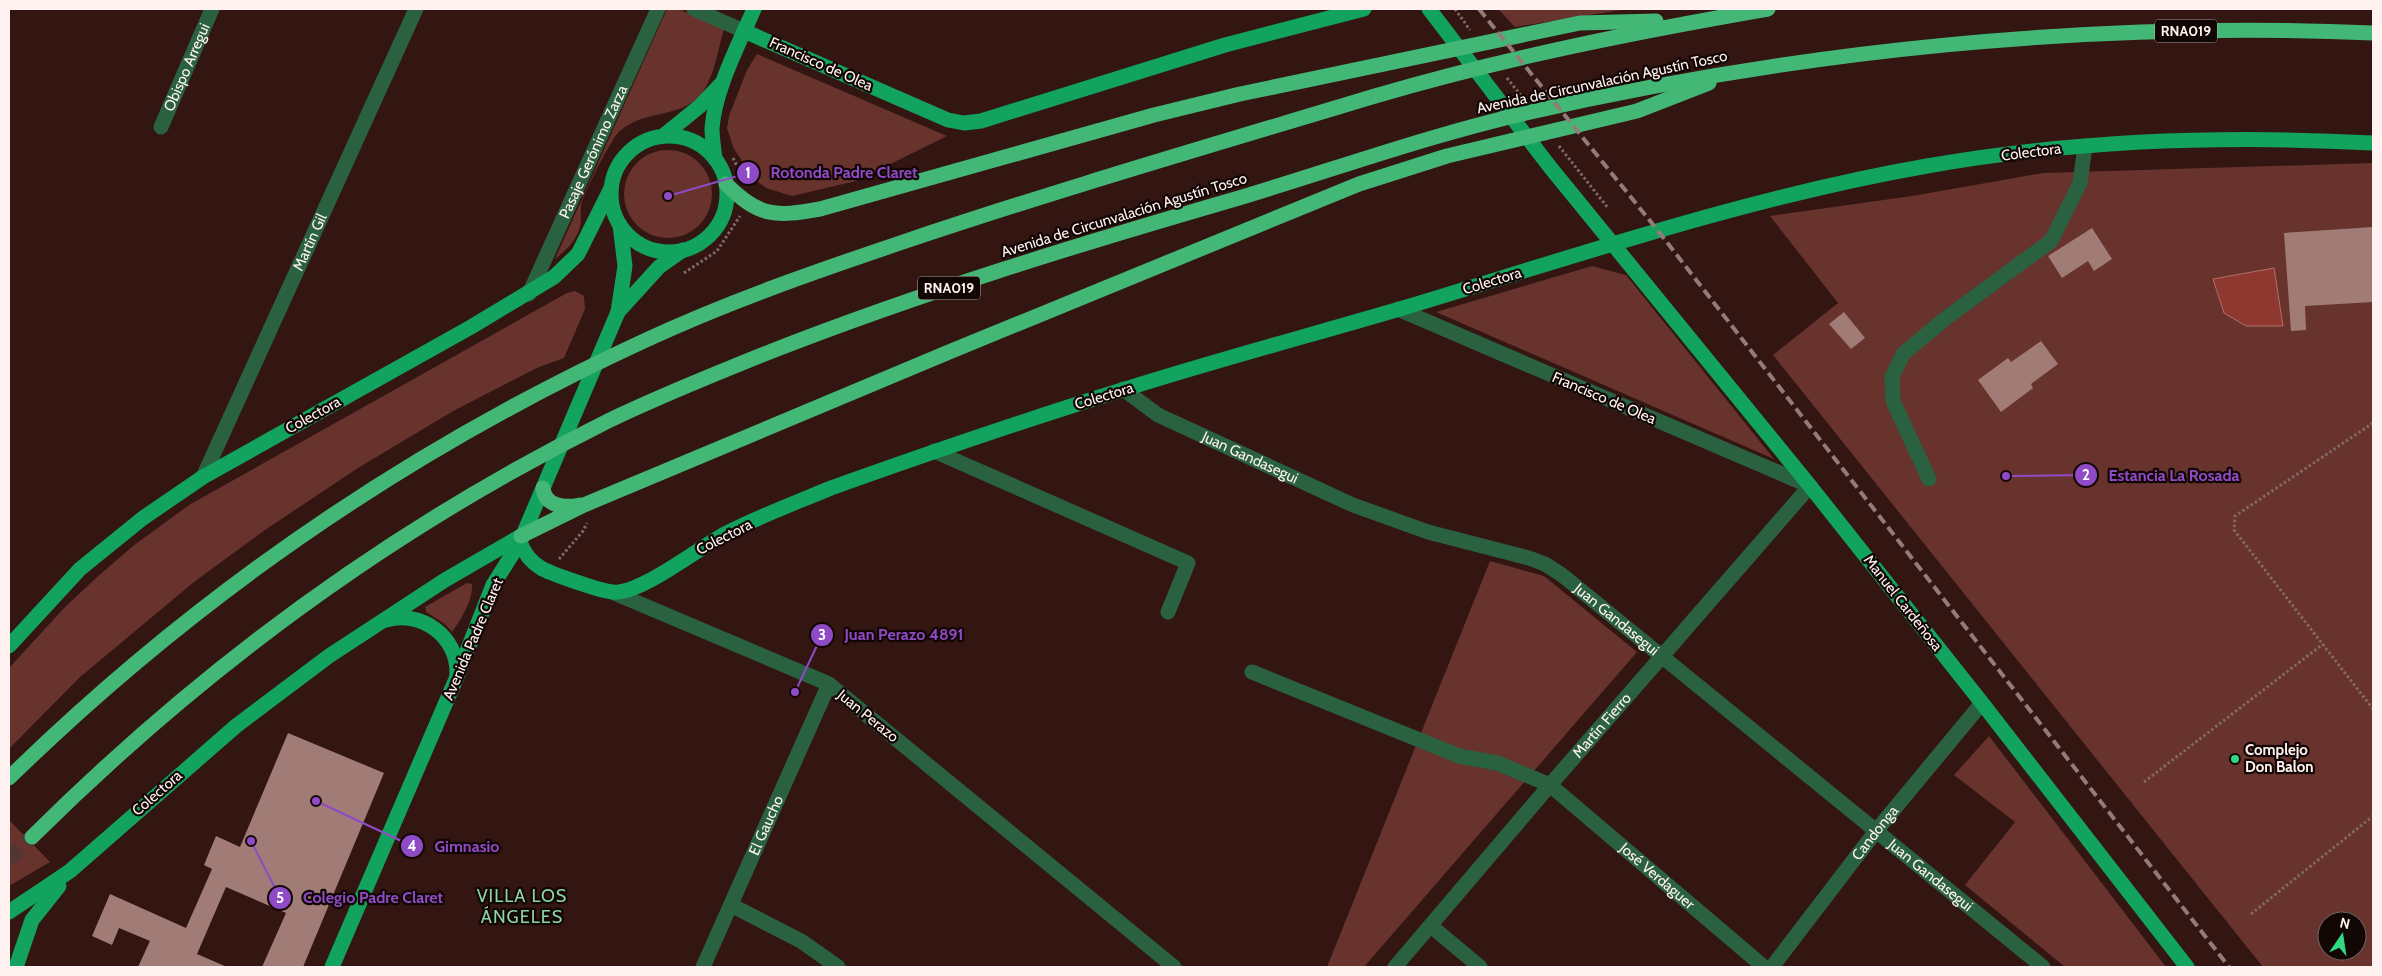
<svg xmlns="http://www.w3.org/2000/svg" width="2382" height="976" viewBox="0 0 2382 976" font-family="Cabin,sans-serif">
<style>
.green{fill:#67332c;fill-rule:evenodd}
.water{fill:#8e382f;stroke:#b07069}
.building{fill:#a17c76}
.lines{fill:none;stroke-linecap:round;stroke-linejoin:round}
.highway-tunnel{stroke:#523633;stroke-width:15;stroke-dasharray:15 8;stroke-linecap:butt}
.path{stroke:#816966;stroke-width:3;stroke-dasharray:2.5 2.5;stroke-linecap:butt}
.minor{stroke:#2a6140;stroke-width:15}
.major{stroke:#12a35e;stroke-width:15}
.highway{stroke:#43b775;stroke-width:15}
.rail{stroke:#927c79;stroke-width:4;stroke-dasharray:10 5;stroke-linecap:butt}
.poi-dot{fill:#31d882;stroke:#120605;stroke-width:2}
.labels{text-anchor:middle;stroke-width:4.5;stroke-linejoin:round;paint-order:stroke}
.shield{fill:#120605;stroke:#b8abaa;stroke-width:1}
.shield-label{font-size:14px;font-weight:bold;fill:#fff2f0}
.street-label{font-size:15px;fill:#fff2f0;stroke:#120605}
.poi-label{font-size:15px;font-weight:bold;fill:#fff2f0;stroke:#120605;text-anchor:start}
.quarter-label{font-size:18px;letter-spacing:1px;fill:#8bd4a4;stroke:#120605}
.leader{fill:none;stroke:#8f4ac6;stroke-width:2}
.callout-dot{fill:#8f4ac6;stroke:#120605;stroke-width:2}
.mark-label{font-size:15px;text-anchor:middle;font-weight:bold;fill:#fff}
.callout-label{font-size:16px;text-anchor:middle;font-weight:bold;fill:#8f4ac6;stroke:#120605;stroke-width:4.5;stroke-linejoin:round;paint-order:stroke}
</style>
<rect width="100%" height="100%" fill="#331512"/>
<!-- green -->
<g class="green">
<path d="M667,9H679L724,29C719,47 715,70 706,87C686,124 634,105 613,140C602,158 590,181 582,201C580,207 581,214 581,220C580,237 568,249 555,259Z"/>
<path d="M1498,9H1628L1515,27Z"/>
<path d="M757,54L947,136L856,181L792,196L766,188L755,180L734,149L727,128L729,116L747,70Z"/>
<circle cx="668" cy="194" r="44"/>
<path d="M2373,163V967H2263L1773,355L1838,303L1770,216L1912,196L2043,173ZM2327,921H2357V951H2327Z"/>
<path d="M1592,266L1626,275L1774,459L1436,312Z"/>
<path d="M575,291L584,296L585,309L564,358L539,367L455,410L358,468L265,530L194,582L79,678L9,749V668L64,608L96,578L133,546L189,505L567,293Z"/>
<path d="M1490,561L1544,576L1637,652L1364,967H1327Z"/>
<path d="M467,583L472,584C473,601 461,619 452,632L445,624L426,612L425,607Z"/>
<path d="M1989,736L2166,967H2065L1965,885L2015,822L1954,775Z"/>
<path d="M9,820L50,862L9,886Z"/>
</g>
<!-- water -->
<path class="water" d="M2274,268L2283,326H2246L2224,313L2213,279Z"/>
<!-- building -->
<g class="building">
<path d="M2373,227V302L2305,306L2306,330L2291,331L2284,233Z"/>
<path d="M2092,228L2112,259L2094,271L2088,261L2062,278L2048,256Z"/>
<path d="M1844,312L1865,338L1851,349L1829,324Z"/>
<path d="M2041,341L2058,364L2031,384L2033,388L2001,412L1978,380L2008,358L2011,362Z"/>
<path d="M288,733L384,773L303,967H262L286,913L226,887L197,954L227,967H138L150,941L119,928L112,945L92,936L110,894L186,928L212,869L204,865L216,836L240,847Z"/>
</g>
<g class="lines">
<!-- highway-tunnel -->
<path class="highway-tunnel" d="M9,859L32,837"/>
<!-- path -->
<g class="path">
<path d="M1455,9L1470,30"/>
<path d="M1507,78L1522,97"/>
<path d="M1559,146L1608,208"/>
<path d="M733,158L740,172"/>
<path d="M684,273L717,251L740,216"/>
<path d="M2373,423L2235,516L2234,530L2373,709"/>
<path d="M559,559L583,531L587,523"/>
<path d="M2144,782L2323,644"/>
<path d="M2251,914L2373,816"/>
</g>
<!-- minor -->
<g class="minor">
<path d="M694,9L744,31"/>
<path id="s1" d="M161,127L212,9"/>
<path id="s2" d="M529,294L658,9"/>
<path id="s3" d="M1123,389L1158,415L1353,505L1428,532L1529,558L1545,564L1562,575L2043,967"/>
<path d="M934,451L1188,563L1168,612"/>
<path id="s4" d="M203,477L416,9"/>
<path d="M1929,479L1893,401L1892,377L1903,354L1946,318L2051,241L2080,183L2085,146"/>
<path d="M612,592L829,684L1174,967"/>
<path id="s5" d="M1252,672L1459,756L1497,763L1550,785L1764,967"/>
<path d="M731,905L801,941L838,967"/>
<path d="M1431,926L1480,967"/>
<path id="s6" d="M703,967L829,684"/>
<path id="s7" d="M1395,967L1550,785L1810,486L1398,309"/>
<path id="s8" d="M1772,967L1876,831L1982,703"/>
</g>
<!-- major -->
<g class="major">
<path d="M1429,9L1550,167L1810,486L1982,703L2187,967"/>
<path d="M744,31L948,120L964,123L981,121L1225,45L1364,9"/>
<path d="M663,136L700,106L722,83"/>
<circle cx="669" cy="194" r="58"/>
<path d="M715,159C714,149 712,139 712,128C715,89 739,44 754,9"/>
<path d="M618,312L625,266L620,225"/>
<path d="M520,542C524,553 531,562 541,568C549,573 603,592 613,592C617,593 624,591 628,590C658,580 694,552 723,535C757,517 795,503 831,488C926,454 1022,421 1119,391C1213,361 1308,336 1403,308C1576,256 1749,197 1927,166C2074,140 2224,135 2373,143"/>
<path d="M386,620C421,610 458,636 457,674"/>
<path d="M9,646L80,569L143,518L203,477L471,327L554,277L578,254L611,188"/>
<path d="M9,912L70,871L236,726L329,656L445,580L521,536"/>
<path d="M16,967L32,920L59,886"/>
<path d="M332,967L456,679L493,585L520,542L618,312L659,267L683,250"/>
</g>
<!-- highway -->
<g class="highway">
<path d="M726,184C759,217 775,217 820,209L1154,115L1240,94L1580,23L1656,21"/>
<path d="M543,488C545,507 565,508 580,505"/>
<path d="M521,536L584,505L949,352L1359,184L1447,156L1637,111L1709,83"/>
<path d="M9,778C195,596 409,449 646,340C728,302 814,272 900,243C1057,190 1216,144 1375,96C1504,58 1635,32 1768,9"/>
<path d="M32,837C202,668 394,527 608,421C662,395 717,373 772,351C923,292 1077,245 1232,200C1330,171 1426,136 1526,113C1802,50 2090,21 2373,33"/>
</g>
<!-- rail -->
<path class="rail" d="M1479,9L1659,232L2229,967"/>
</g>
<!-- markers -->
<circle class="poi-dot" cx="2235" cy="759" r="5"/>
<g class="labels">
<!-- shield labels -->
<g class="shield">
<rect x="2155" y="19.5" width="62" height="23" rx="4"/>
<rect x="918" y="276.5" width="62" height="23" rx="4"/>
</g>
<g class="shield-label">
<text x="2186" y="36">RNA019</text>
<text x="949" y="293">RNA019</text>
</g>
<!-- street labels -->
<g class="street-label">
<text transform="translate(821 64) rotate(24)" y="5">Francisco de Olea</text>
<text dy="5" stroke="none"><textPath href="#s1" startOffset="65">Obispo Arregui</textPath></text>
<text transform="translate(1602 82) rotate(-12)" y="5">Avenida de Circunvalación Agustín Tosco</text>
<text dy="5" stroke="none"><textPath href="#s2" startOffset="156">Pasaje Gerónimo Zarza</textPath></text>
<text transform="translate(2031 152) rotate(-7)" y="5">Colectora</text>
<text transform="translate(1124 215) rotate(-17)" y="5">Avenida de Circunvalación Agustín Tosco</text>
<text dy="5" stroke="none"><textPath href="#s4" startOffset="258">Martín Gil</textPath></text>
<text transform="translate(1492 281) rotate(-17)" y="5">Colectora</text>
<text transform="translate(1104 396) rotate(-17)" y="5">Colectora</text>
<text transform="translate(1604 398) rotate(23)" y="5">Francisco de Olea</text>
<text transform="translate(313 415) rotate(-29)" y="5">Colectora</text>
<text dy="5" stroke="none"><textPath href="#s3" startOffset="145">Juan Gandasegui</textPath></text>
<text transform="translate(724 537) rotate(-27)" y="5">Colectora</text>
<text transform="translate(1903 603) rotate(52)" y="5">Manuel Cardeñosa</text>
<text dy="5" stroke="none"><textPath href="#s3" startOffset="550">Juan Gandasegui</textPath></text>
<text transform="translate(473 639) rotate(-67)" y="5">Avenida Padre Claret</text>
<text transform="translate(868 716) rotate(39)" y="5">Juan Perazo</text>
<text dy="5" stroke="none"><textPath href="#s7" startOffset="318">Martín Fierro</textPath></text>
<text transform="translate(157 793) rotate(-41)" y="5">Colectora</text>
<text dy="5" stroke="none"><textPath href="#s6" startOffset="155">El Gaucho</textPath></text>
<text dy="5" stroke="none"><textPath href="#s8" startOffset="169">Candonga</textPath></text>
<text dy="5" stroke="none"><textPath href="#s3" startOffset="955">Juan Gandasegui</textPath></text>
<text dy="5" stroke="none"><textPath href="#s5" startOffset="460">José Verdaguer</textPath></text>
</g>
<!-- poi labels -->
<g class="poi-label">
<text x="2245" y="755">Complejo<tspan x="2245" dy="17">Don Balon</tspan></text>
</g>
<!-- quarter labels -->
<g class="quarter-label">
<text x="522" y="902">VILLA LOS<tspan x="522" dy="21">ÁNGELES</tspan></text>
</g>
</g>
<!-- callouts -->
<path class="leader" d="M668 196L748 173M2006 476L2086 475M795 692L822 635M316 801L412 846M251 841L280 898"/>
<g class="callout-dot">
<circle cx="668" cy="196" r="5"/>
<circle cx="2006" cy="476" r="5"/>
<circle cx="795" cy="692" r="5"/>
<circle cx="316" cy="801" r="5"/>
<circle cx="251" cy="841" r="5"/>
<circle cx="748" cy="173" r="12"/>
<circle cx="2086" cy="475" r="12"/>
<circle cx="822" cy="635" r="12"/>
<circle cx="412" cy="846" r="12"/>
<circle cx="280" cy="898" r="12"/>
</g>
<g class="mark-label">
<text x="748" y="178">1</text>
<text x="2086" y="480">2</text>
<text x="822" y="640">3</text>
<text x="412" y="851">4</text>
<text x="280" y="903">5</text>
</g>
<g class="callout-label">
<text x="844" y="178">Rotonda Padre Claret</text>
<text x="2174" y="481">Estancia La Rosada</text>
<text x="904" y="640">Juan Perazo 4891</text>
<text x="467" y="852">Gimnasio</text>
<text x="373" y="903">Colegio Padre Claret</text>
</g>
<!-- border -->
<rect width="2382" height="976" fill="none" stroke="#fff2f0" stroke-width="20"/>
<!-- north arrow -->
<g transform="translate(2342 936) rotate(13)"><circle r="24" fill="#120605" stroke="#716463"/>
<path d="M0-4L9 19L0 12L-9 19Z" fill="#31d882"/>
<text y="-8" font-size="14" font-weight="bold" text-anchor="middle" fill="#fff2f0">N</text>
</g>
</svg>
